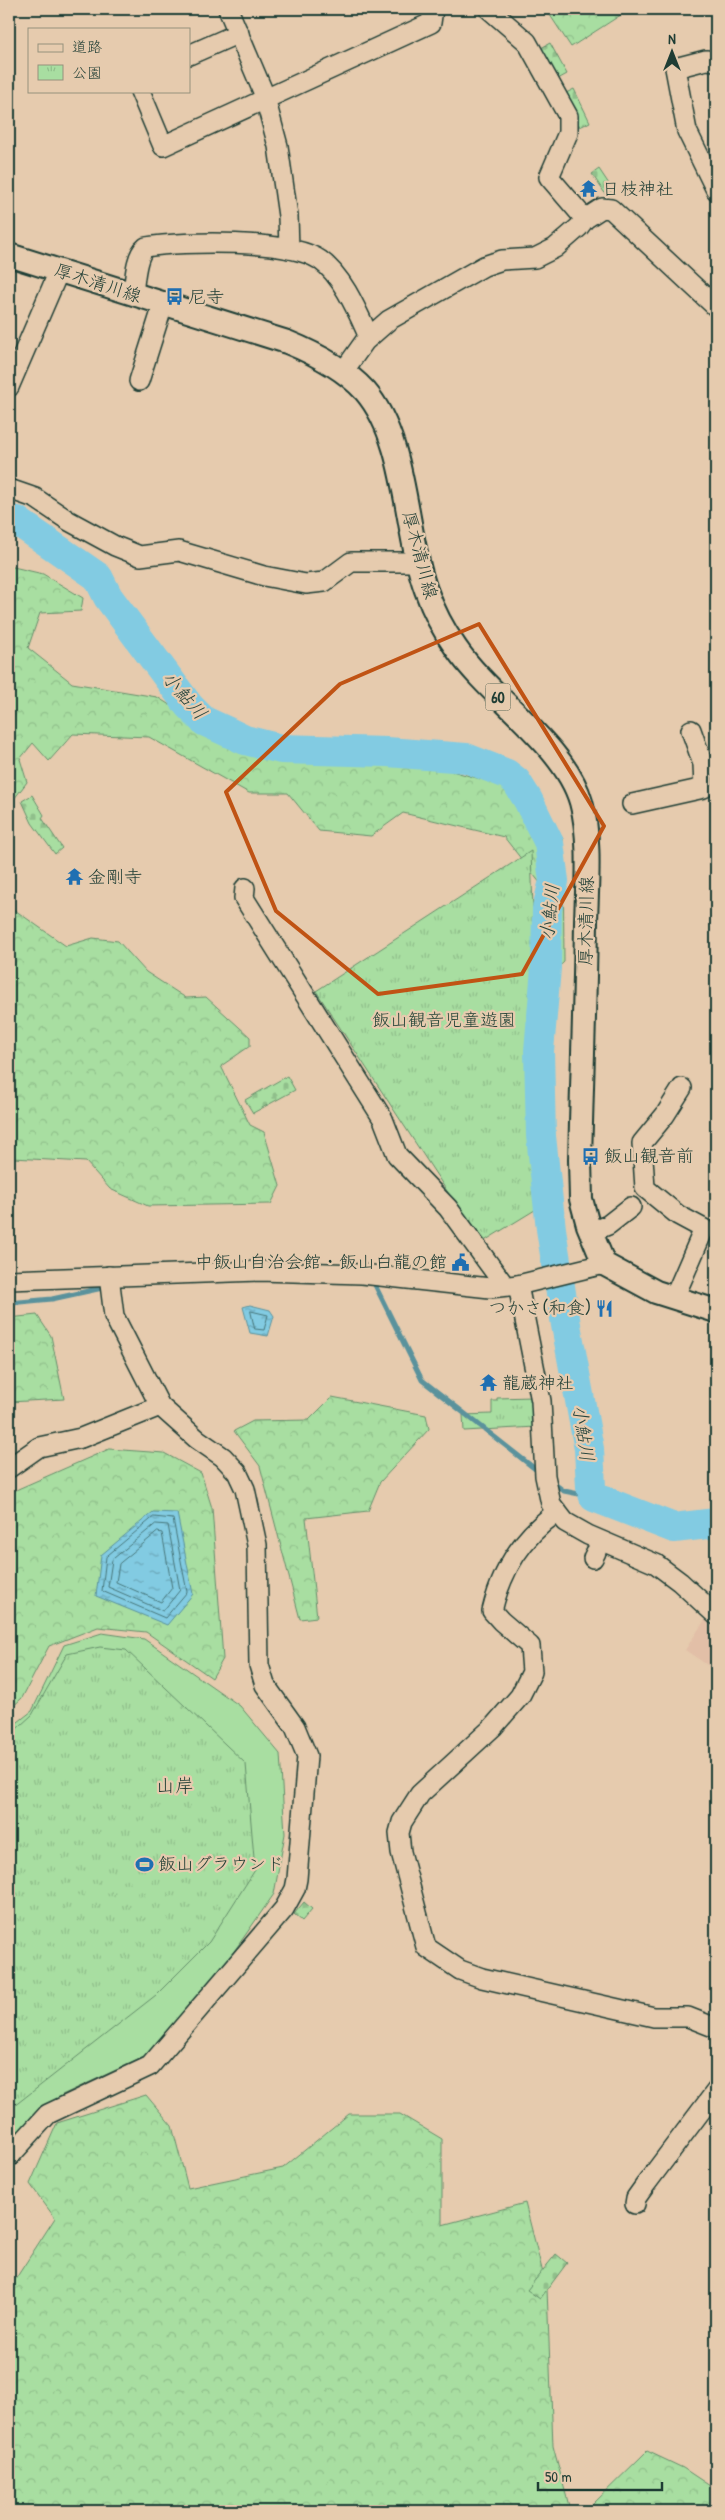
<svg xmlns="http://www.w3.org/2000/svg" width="725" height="2520" viewBox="0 0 725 2520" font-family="'Patrick Hand','Klee One',sans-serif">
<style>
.built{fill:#e2bfa7}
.grass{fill:#a8dea1;stroke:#648e6a}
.forest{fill:url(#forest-crowns);stroke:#648e6a}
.cemetery{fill:url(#cemetery-stones);stroke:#648e6a}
.park{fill:url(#park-tufts);stroke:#648e6a}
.water{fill:url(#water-ripples);stroke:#5a929c}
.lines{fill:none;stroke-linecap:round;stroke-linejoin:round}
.shore{stroke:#47767a;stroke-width:1}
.stream{stroke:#5a929c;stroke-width:5}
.river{stroke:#82cbe2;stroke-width:30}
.minor-casing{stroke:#1f3d34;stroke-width:22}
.major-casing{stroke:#1f3d34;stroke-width:26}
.minor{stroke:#e6cbae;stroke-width:19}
.major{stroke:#e6cbae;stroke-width:22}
.marked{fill:none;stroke:#c05314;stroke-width:4;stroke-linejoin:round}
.labels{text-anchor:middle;stroke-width:4.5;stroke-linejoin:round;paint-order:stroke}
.shield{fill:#e6cbae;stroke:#5b6859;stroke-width:1}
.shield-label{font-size:16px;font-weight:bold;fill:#1f3d34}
.poi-label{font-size:18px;fill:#1f3d34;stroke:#e6cbae;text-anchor:start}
.street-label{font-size:18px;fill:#1f3d34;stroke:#e6cbae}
.park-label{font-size:18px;fill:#264539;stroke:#e6cbae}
.water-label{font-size:19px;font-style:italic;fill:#24443d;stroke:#e6cbae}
.neighbourhood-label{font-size:19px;fill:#1f3d34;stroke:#e6cbae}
</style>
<defs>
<pattern id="forest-crowns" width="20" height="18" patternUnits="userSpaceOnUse" patternTransform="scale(1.25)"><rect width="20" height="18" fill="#a8dea1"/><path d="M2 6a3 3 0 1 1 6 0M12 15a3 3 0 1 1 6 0" fill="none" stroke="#90bf8b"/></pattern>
<pattern id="cemetery-stones" width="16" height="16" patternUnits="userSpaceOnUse" patternTransform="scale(1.25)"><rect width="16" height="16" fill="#a8dea1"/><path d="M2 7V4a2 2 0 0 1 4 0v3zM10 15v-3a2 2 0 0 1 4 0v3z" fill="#90bf8b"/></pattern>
<pattern id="park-tufts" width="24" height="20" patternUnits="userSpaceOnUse" patternTransform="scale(1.25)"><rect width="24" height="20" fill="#a8dea1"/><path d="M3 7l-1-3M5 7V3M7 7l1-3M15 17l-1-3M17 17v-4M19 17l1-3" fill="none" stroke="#90bf8b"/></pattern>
<pattern id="water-ripples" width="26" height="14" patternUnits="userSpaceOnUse" patternTransform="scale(1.25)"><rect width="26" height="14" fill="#82cbe2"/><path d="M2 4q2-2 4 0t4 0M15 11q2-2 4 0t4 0" fill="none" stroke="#6aa6b8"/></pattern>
</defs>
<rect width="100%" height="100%" fill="#e6cbae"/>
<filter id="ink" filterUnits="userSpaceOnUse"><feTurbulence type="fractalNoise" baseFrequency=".02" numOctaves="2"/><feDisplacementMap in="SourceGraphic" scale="10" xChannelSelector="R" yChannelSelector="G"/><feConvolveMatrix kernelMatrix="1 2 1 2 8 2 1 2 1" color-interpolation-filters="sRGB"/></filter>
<g filter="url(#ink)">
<!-- built -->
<path class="built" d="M708,1615L716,1621V1671L685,1650Z"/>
<!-- grass -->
<path class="grass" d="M102,1633L144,1639L240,1706L280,1754L285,1834L274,1894L230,1957L157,2051L62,2095L9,2143V1729L32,1711L64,1645Z"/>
<!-- forest -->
<g class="forest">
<path d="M546,9H630L571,47Z"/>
<path d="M9,566L43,574L83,598L81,611L40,613L28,648L72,683L157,697L233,745L394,755L538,795L563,839L564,962L534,990L500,973L548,893L504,837L403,813L371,836L319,831L288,793H249L149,737L73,734L49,761L33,743L20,759L27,782L14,799V807L9,811Z"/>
<path d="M9,906L66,946L93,938L118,941L146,972L186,998L206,997L250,1037V1046L221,1066L250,1125L264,1132L280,1186L271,1204L148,1206L110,1189L86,1162L13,1158L9,1163Z"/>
<path d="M37,1315L51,1336L64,1399L9,1402V1318Z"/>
<path d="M332,1397L426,1415L429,1429L380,1482L368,1511L306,1518L317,1617L300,1619L260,1466L234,1431L253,1421L309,1420Z"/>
<path d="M109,1449L164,1453L201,1473L212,1508L223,1659L212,1678L146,1632L98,1627L49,1646L22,1698L9,1710V1495L18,1489Z"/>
<path d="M146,2095L172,2126L188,2188L283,2168L349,2114H400L442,2139V2225L525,2203L547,2289L553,2446L569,2506H591L647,2451L683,2468L716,2490V2511H9V2289L55,2218L30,2184L57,2123Z"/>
</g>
<!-- cemetery -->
<g class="cemetery">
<path d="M550,43L567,74L558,79L541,48Z"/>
<path d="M574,89L590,122L580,127L564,94Z"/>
<path d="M599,169L613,190L606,195L592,174Z"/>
<path d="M32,795L44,815L42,818L62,848L55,854L32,823L22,801Z"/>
<path d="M287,1076L295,1090L253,1113L245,1100Z"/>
<path d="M304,1902L312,1909L302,1921L294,1914Z"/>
<path d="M556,2254L567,2263L540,2299L527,2290Z"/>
</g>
<!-- park -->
<g class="park">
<path d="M531,851L543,1205L481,1243L316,991Z"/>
<path d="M533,1397L536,1427L464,1431L463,1415L492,1414V1401H497V1398Z"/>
<path d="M100,1647L126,1650L246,1764L255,1870L209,1942L156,1995L9,2110V1736L32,1715L67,1654Z"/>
</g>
<!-- water -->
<g class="water">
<path d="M250,1305L270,1310L274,1316L268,1336L250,1333L243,1307Z"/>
<path d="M153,1512L177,1513L193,1594L167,1625L96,1596L101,1555Z"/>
</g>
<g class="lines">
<!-- shore -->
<g class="shore">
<path d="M251,1311L268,1315L264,1330L255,1329Z"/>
<path d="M154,1517L173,1519L187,1592L165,1618L102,1591L106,1557Z"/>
<path d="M156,1524L168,1525L180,1590L163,1611L108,1587L112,1560Z"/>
<path d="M158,1532L162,1533L172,1588L161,1602L116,1582L119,1564Z"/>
</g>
<!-- stream -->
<g class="stream">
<path d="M370,1283H374L422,1380L539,1472"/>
<path d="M9,1303L52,1299L107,1287"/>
<path d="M552,1482L564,1491L594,1497"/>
</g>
<!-- river -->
<path class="river" d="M9,520L17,521L98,577L108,597L189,706L204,721L228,732L245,740L281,749L387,752L466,758L507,774L516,781L528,800L549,843L554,881L547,909L546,968L539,1051L541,1136L551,1229L566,1325L589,1449L591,1487L594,1497L674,1528L716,1523"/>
<defs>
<g id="minor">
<path d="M228,9L264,94L278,146L288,216L289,249"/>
<path d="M489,9L527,42L568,116V133L549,177L585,219"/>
<path d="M189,55L239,33"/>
<path d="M716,61L706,60L675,68L687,131L716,190"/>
<path d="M140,91L163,146L431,23L433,9"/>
<path d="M133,294C135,280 135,256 146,247C184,241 289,239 320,260C343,276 358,313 369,337"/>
<path d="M343,372L365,341L389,320L484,266L502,260L535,258L555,248L579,227L585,219L602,208L611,209L716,307"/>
<path d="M139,381L163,305"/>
<path d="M9,387L59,271"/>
<path d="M9,489L35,498L69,521L115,546L140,556L179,551L264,576L306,584L324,582L351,562H419"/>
<path d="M632,804L704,788L703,764L691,730"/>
<path d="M245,888L244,898L383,1119L397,1155L448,1208L505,1286"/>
<path d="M591,1232L608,1225L631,1207"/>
<path d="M604,1264L518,1285L541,1401L545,1476L551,1504L565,1522L588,1535L656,1564L680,1582L716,1615"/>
<path d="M9,1280L259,1271L362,1274L490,1288L518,1285"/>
<path d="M674,1298L704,1229L678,1215L645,1188L642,1143L665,1115L682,1088"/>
<path d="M9,1468L39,1447L81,1438L160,1406"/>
<path d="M557,1512C522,1537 502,1569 492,1611L501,1621L530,1646L532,1672L520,1696L493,1727L420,1794L402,1822L399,1833L401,1852L426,1947L460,1970L482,1978L654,2017H688L716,2028"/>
<path d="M593,1558L596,1552"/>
<path d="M9,2157L48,2114L150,2066L284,1909L295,1889L297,1879L307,1756L295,1727L265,1685L259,1665L257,1545L245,1489L237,1472L223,1457L197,1439L160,1406L114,1316L109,1276"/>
<path d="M635,2204L636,2198L646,2184L716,2091"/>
</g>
<path id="major" d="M9,255L287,342C314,353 345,369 365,391C408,441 404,530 426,590C433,610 444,631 456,648C490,698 565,745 581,802C591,837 587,885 586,922C585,1001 582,1080 580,1160L581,1199L588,1225L604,1264L656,1292L716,1311"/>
</defs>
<!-- minor casing -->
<use href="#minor" class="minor-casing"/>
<!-- major casing -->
<use href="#major" class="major-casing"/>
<!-- minor -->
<use href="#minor" class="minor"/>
<!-- major -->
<use href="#major" class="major"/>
</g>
</g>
<!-- marked area -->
<path class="marked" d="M479,624L604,826L522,974L378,994L276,911L226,792L340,684Z"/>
<!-- icons -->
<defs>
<symbol id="temple-bare" viewBox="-9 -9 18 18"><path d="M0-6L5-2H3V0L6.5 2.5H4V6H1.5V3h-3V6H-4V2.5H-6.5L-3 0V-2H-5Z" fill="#1f6fb2" stroke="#e6cbae" stroke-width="2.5" paint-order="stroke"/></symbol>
<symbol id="bus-bare" viewBox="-9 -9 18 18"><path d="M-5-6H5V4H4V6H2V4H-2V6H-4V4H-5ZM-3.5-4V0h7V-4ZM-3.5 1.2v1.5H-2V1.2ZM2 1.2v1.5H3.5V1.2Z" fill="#1f6fb2" stroke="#e6cbae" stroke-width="2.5" paint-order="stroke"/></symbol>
<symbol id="civic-bare" viewBox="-9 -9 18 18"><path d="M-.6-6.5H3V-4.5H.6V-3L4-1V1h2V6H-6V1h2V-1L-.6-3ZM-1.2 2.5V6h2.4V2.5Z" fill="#1f6fb2" stroke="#e6cbae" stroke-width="2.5" paint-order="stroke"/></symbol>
<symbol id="restaurant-bare" viewBox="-9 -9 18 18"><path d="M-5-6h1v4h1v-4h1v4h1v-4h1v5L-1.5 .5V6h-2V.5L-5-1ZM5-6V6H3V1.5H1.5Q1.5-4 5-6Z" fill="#1f6fb2" stroke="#e6cbae" stroke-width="2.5" paint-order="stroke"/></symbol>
<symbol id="stadium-bare" viewBox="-9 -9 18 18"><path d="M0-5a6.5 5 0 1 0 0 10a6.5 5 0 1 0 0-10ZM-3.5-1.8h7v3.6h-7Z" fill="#1f6fb2" stroke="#e6cbae" stroke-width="2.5" paint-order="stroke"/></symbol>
</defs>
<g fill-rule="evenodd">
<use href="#temple-bare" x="576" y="176" width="25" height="25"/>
<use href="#bus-bare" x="162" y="284" width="25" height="25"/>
<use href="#temple-bare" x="62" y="864" width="25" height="25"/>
<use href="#bus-bare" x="578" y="1144" width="25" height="25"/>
<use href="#civic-bare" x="448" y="1250" width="25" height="25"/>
<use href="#restaurant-bare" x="592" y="1296" width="25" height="25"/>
<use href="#temple-bare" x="476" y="1370" width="25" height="25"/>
<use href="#stadium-bare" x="132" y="1852" width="25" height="25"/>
</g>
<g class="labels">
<!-- shield labels -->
<rect class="shield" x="485.5" y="683.5" width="25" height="27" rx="4"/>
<g class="shield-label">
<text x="498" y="703">60</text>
</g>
<!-- poi labels -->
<g class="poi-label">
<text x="602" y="195">日枝神社</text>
<text x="188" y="303">尼寺</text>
<text x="88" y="883">金剛寺</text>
<text x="604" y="1162">飯山観音前</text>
<text x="447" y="1268" text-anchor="end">中飯山自治会館・飯山白龍の館</text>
<text x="591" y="1314" text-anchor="end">つかさ(和食)</text>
<text x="502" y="1389">龍蔵神社</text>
<text x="158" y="1870">飯山グラウンド</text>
</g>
<!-- street labels -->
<g class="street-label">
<text transform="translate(98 283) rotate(18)" y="6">厚木清川線</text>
<text transform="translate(420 555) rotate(75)" y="6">厚木清川線</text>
<text transform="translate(586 921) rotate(-89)" y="6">厚木清川線</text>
</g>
<!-- park labels -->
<g class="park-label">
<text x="444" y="1026">飯山観音児童遊園</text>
</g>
<!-- water labels -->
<g class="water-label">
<text transform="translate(185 695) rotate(49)" y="7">小鮎川</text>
<text transform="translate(549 912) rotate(-84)" y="7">小鮎川</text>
<text transform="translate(584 1433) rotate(82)" y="7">小鮎川</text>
</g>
<!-- neighbourhood labels -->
<g class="neighbourhood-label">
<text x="175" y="1792">山岸</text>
</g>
</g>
<!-- margin -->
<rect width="725" height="2520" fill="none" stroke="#e6cbae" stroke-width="30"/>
<rect x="15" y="15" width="695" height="2490" fill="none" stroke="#1f3d34" stroke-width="2" filter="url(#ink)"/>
<!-- legend -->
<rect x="28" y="28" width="162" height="65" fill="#e6cbae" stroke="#96927d"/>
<rect x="38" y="44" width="25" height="8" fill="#e6cbae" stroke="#96927d"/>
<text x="72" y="52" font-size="15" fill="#1f3d34">道路</text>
<rect x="38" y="65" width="25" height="15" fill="url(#park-tufts)" stroke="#96927d"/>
<text x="72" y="78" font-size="15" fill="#1f3d34">公園</text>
<!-- north arrow -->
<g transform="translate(672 52)" stroke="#e6cbae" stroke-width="4" paint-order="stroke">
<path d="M0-4L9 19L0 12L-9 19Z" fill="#1f3d34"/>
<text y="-8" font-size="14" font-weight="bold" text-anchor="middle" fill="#1f3d34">N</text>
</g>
<!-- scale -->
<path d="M538 2482v8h124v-8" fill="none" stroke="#1f3d34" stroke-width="2.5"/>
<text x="545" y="2482" font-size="15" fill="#1f3d34" stroke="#e6cbae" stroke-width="4" paint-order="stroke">50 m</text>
</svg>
